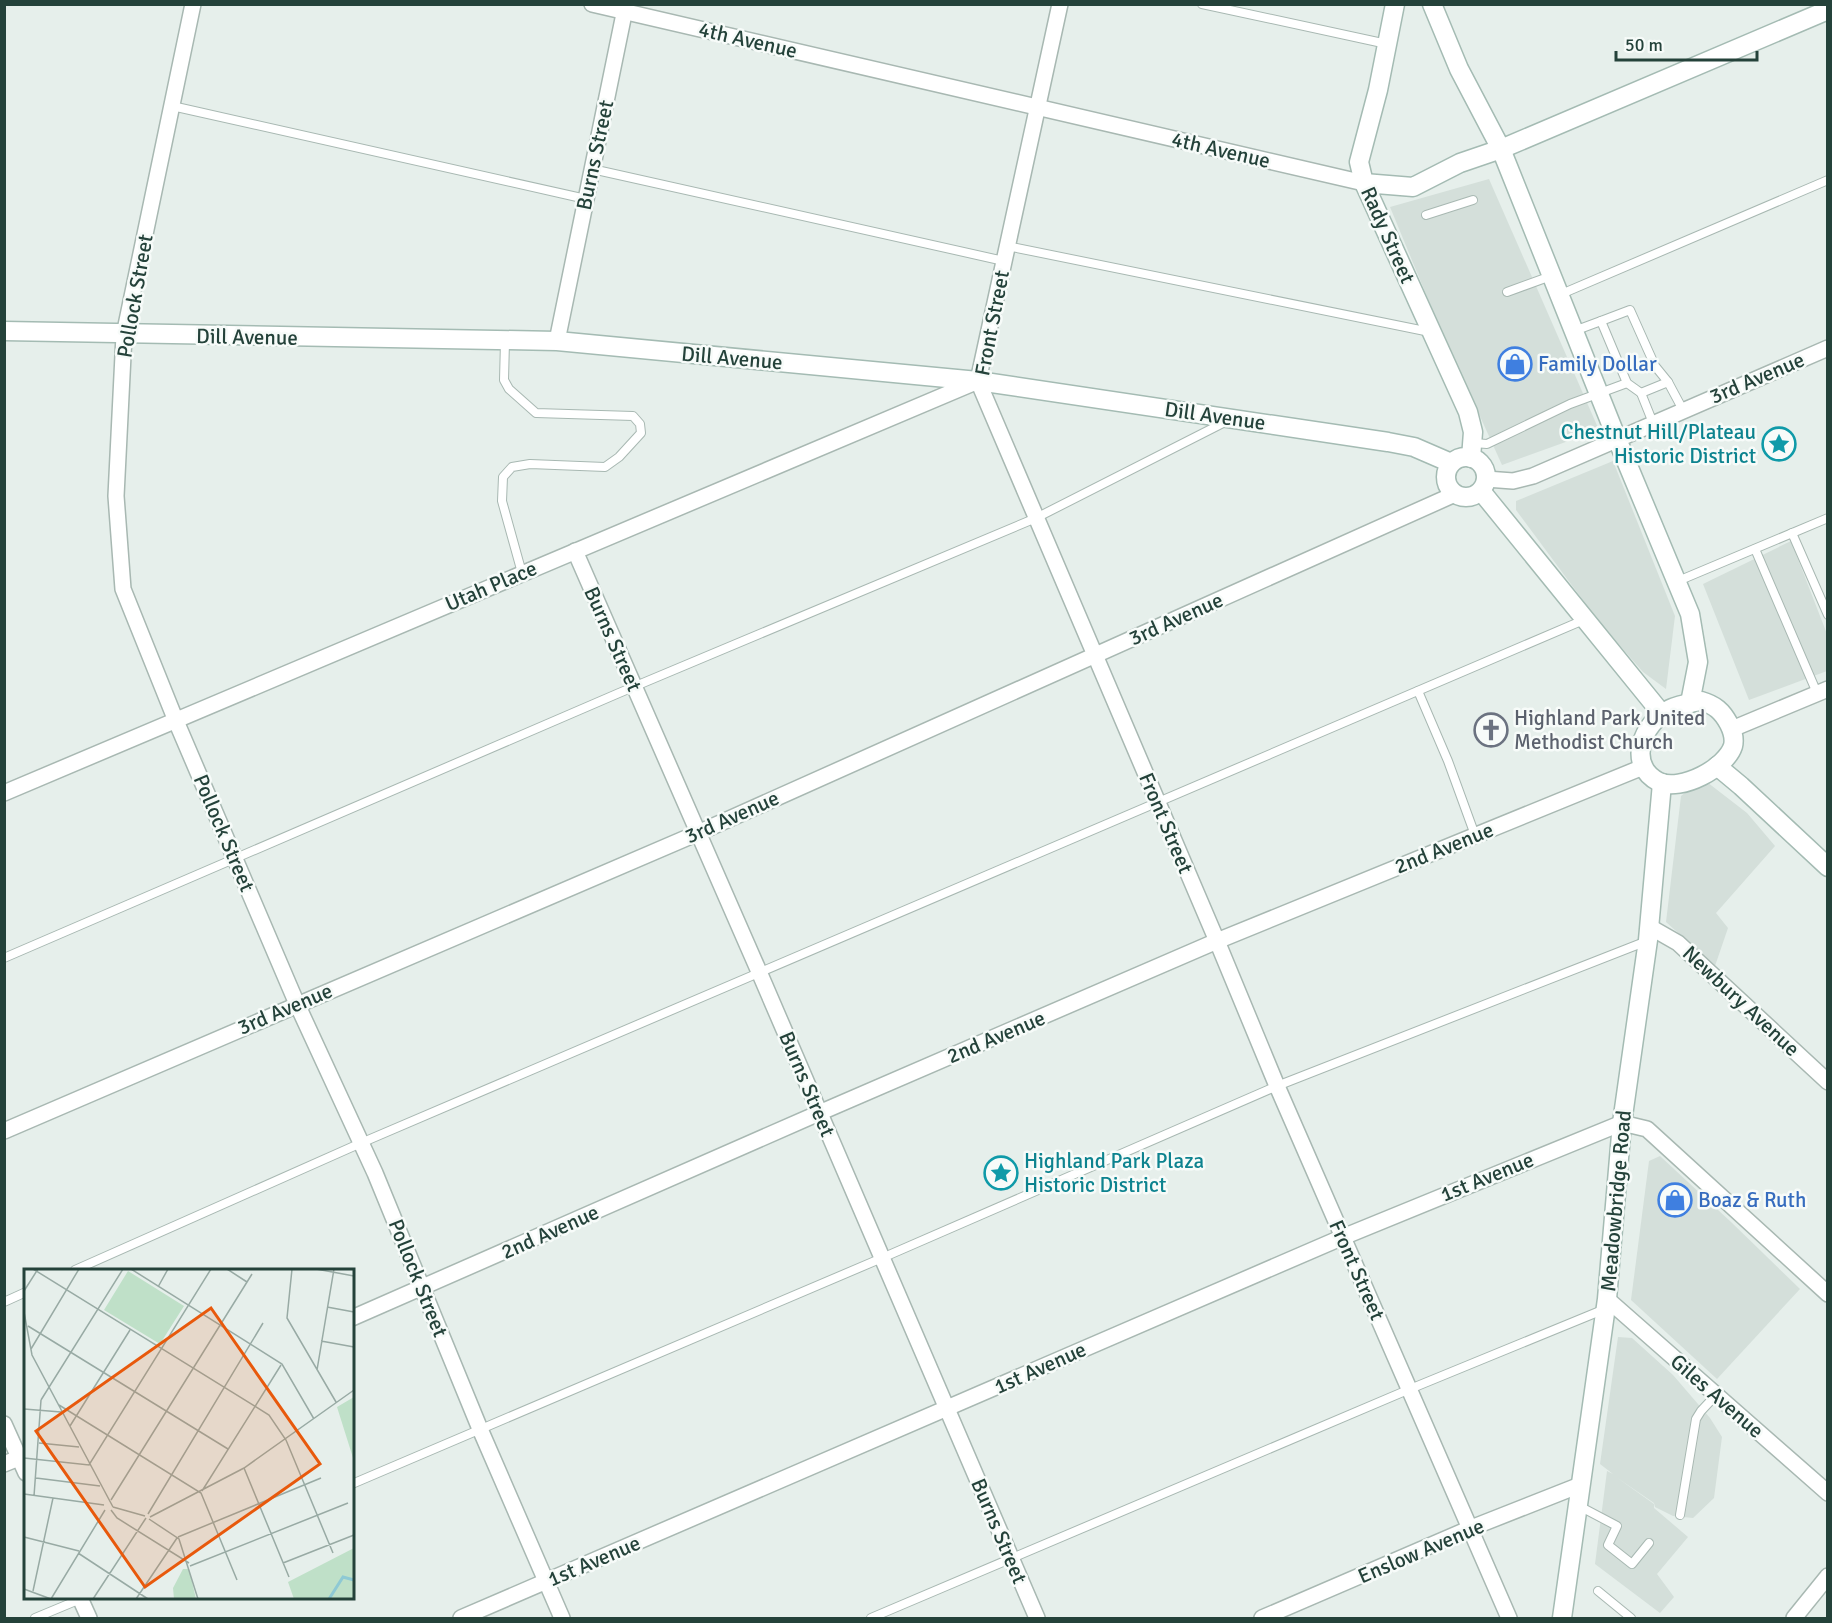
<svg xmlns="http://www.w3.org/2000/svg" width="1832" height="1623" viewBox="0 0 1832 1623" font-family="Signika,sans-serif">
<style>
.built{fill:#d4dfda}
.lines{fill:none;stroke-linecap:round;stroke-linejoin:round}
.lane-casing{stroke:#a8b8b2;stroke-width:10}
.street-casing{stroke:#a8b8b2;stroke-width:18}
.secondary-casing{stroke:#a4bbb3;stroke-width:21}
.lane{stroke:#fff;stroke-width:8}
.street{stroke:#fff;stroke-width:15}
.secondary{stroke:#fff;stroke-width:18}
.labels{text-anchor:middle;stroke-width:5;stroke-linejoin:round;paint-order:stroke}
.street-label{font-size:21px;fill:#24423a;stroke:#f7fbf9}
.shop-label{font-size:21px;fill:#366cbe;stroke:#f7fbf9;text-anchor:start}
.culture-label{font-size:21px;fill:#0d838f;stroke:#f7fbf9;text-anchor:end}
.worship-label{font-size:21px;fill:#5b616d;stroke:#f7fbf9;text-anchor:start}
.inset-river{fill:none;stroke:#8ec9d4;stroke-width:3}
.inset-road{fill:none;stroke:#98aaa4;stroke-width:1.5}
.view{fill:#e8590c;fill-opacity:0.15;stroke:#e8590c;stroke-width:3}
.inset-edge{fill:none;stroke:#24423a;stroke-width:3}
</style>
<rect width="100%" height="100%" fill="#e6efeb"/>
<!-- built -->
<g class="built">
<path d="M1489,179L1599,430L1502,465L1437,321L1390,207Z"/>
<path d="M1613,461L1675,616L1666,689L1643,672L1599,622L1516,510V501Z"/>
<path d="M1791,541L1827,634V671L1749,700L1703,584Z"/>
<path d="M1703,779L1747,813L1775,846L1716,913L1728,928L1715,966L1666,922L1681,796Z"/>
<path d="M1660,1156L1731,1222L1800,1289L1717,1379L1631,1300L1649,1161Z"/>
<path d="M1618,1337L1632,1338L1673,1375L1710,1418L1722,1437L1714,1498L1693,1518L1673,1516L1655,1507L1654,1503L1616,1477L1654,1504V1508L1688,1537L1657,1574L1674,1597L1660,1613L1595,1564L1607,1471L1613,1474L1600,1464Z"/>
</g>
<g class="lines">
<defs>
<g id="lane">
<path d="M1202,4L1387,44"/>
<path d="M172,106L586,199"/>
<path d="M592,169L1004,261"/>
<path d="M1426,215L1473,200"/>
<path d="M1007,246L1430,332"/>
<path d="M1507,292L1551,276"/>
<path d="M1559,295L1828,180"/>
<path d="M1574,331L1601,321"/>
<path d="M505,341L504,380L509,389L536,413L633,416L640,424L641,433L619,457L605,467L530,464L512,467L503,477L502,501L522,573"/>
<path d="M1641,393L1627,383L1601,321L1630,310L1655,366L1668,382"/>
<path d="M1653,423L1641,393L1668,382L1683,410"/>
<path d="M1474,443L1487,444L1570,404L1627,383"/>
<path d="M1792,533L1828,615"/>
<path d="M1755,549L1817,693"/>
<path d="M1678,581L1828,518"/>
<path d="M1418,691L1448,761L1475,835"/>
<path d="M4,958L619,693L1036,518L1225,422"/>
<path d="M75,1270L361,1143L1586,619"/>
<path d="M4,1302L26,1292"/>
<path d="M352,1484L882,1258L1277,1086L1647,941"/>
<path d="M1579,1506L1617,1526L1608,1545L1632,1564L1649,1543"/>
<path d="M1680,1515L1696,1419L1701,1411L1716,1395"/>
<path d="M1598,1591L1631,1618"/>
<path d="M35,1618L83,1598"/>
<path d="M871,1618L1410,1389L1605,1309"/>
</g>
<g id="street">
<path d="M193,4L124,335L116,496L123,589L176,721L297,1004L375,1173L480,1429L562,1618"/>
<path d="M592,4L1364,183"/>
<path d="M1060,4L978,381L1217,941L1277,1086L1509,1618"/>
<path d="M557,341L626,4"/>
<path d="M1486,479L1513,481L1533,476L1828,348"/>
<path d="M575,551L760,974L1037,1618"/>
<path d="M1732,729L1828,689"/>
<path d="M4,793L978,381"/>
<path d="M1650,927L1678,943L1828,1082"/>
<path d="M4,1131L698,833L1455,494"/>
<path d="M1607,1299L1828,1493"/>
<path d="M352,1318L819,1113L1217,941L1643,767"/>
<path d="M4,1424L26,1473"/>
<path d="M4,1464L26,1455"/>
<path d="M80,1598L89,1618"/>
<path d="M461,1618L1343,1237L1622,1123L1647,1129L1828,1294"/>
<path d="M1262,1618L1471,1528L1580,1485"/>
<path d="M1794,1618L1828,1576"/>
</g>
<g id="secondary">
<path d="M1395,4L1378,90L1359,162L1364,183L1468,412L1473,432L1471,458"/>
<path d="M1432,4L1459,69L1501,149L1617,439L1690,614L1698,662L1690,703"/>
<path d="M1364,183L1413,187L1460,163L1501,149L1828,10"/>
<path d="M4,331L557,341L978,381L1388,442L1414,447L1451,463"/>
<circle cx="1466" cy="477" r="20"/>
<path d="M1481,491L1662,714"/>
<path d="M1701,701C1715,705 1722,711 1729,724C1732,730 1735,738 1733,746C1726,768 1681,792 1659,782C1626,765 1642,723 1670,709C1680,704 1691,703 1701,701Z"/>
<path d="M1717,766L1741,786L1828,867"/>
<path d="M1562,1618L1607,1299L1622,1123L1648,940L1662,783"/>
</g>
</defs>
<!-- lane casing -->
<use href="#lane" class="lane-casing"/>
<!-- street casing -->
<use href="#street" class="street-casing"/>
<!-- secondary casing -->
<use href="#secondary" class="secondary-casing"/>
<!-- lane -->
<use href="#lane" class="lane"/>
<!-- street -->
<use href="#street" class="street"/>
<!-- secondary -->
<use href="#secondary" class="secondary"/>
</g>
<!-- icons -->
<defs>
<symbol id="shop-ring" viewBox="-11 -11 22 22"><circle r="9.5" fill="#f7fbf9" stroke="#3f7fe0" stroke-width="1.5"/><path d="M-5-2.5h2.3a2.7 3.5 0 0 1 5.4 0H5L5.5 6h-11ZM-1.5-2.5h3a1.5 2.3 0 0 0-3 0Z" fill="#3f7fe0"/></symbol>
<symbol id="sight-ring" viewBox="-11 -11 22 22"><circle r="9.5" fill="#f7fbf9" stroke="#0f9aa8" stroke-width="1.5"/><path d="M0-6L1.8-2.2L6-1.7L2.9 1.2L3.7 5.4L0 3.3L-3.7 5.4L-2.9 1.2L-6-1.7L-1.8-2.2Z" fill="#0f9aa8"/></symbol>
<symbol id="church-ring" viewBox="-11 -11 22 22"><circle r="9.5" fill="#f7fbf9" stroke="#6b7280" stroke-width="1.5"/><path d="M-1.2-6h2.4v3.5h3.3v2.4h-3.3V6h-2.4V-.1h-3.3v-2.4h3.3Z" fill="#6b7280"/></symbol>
</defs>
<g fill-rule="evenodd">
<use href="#shop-ring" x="1496" y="345" width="38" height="38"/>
<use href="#sight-ring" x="1760" y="425" width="38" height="38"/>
<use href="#church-ring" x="1472" y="711" width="38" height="38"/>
<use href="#sight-ring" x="982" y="1154" width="38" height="38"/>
<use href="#shop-ring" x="1656" y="1181" width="38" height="38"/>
</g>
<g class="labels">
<!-- street labels -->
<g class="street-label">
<text transform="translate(748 40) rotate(13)" y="7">4th Avenue</text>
<text transform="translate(1221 150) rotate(13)" y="7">4th Avenue</text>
<text transform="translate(595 155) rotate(-78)" y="7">Burns Street</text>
<text transform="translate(1388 235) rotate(66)" y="7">Rady Street</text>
<text transform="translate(135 296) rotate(-80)" y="7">Pollock Street</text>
<text transform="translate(992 323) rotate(-79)" y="7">Front Street</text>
<text transform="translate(247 337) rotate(1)" y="7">Dill Avenue</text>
<text transform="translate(732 358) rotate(5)" y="7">Dill Avenue</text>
<text transform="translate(1757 378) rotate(-23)" y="7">3rd Avenue</text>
<text transform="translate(1215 416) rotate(8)" y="7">Dill Avenue</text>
<text transform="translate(491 586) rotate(-23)" y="7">Utah Place</text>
<text transform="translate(1176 619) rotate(-24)" y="7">3rd Avenue</text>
<text transform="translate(613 639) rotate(66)" y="7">Burns Street</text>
<text transform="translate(732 817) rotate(-24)" y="7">3rd Avenue</text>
<text transform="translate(1166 823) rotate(67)" y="7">Front Street</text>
<text transform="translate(224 833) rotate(67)" y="7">Pollock Street</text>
<text transform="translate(1444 848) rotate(-22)" y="7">2nd Avenue</text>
<text transform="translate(1741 1001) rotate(43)" y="7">Newbury Avenue</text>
<text transform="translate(285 1009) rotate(-23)" y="7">3rd Avenue</text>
<text transform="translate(996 1037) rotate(-23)" y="7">2nd Avenue</text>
<text transform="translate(807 1084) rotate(67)" y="7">Burns Street</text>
<text transform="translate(1487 1177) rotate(-22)" y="7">1st Avenue</text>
<text transform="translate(1616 1201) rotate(-85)" y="7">Meadowbridge Road</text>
<text transform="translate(550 1232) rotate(-24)" y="7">2nd Avenue</text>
<text transform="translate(1357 1270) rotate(66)" y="7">Front Street</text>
<text transform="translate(418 1278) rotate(68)" y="7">Pollock Street</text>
<text transform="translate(1040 1368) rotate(-24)" y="7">1st Avenue</text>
<text transform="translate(1717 1396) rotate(41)" y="7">Giles Avenue</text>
<text transform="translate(999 1531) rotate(67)" y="7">Burns Street</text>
<text transform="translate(1421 1551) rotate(-23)" y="7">Enslow Avenue</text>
<text transform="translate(594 1561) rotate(-23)" y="7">1st Avenue</text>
</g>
<!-- shop labels -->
<g class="shop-label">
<text x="1538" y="371">Family Dollar</text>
<text x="1698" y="1207">Boaz &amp; Ruth</text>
</g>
<!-- culture labels -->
<g class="culture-label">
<text x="1756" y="439">Chestnut Hill/Plateau<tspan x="1756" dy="24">Historic District</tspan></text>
<text x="1024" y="1168" text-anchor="start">Highland Park Plaza<tspan x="1024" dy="24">Historic District</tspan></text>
</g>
<!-- worship labels -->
<g class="worship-label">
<text x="1514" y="725">Highland Park United<tspan x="1514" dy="24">Methodist Church</tspan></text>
</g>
</g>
<!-- overview -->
<g transform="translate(24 1269)">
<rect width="330" height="330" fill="#e6efeb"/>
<path d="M104,2L160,37L136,75L80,41ZM330,128V192L313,138ZM330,279V330H270L264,313ZM159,300H165L172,330H150L149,319Z" fill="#bfe0c8"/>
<path class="inset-river" d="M305,330L319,308L330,311"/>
<path class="inset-road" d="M9,0L245,146L262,171L309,284M107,0L258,95L290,150M203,0L223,13M268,0L263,49L312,133M292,0L330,7M134,18L144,0M0,22L14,0M303,38L330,43M0,43L8,86L89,238M4,57L204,180M297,72L330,78M7,80L55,0M293,101L310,0M17,131L99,0M35,136L177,224L213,311M0,140L37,143M46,157L106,61M15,174L55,178M0,189L65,196L187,0M220,199L265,308M12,209L76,217M178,222L257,96M0,225L80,236M10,227L17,131M87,231L228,5M89,238L121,247M87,241L93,249L165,294M124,245L239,54M126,248L220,199L330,121M125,250L155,270L174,330M0,268L55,282M154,268L297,209M54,284L124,330M259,294L330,266M166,297L324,234M0,320L27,330L81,241M9,322L29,229M69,330L122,249M112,330L153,269"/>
<path class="view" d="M187,39L296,195L121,318L12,162Z"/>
<rect width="330" height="330" class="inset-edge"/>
</g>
<!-- border -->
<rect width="1832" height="1623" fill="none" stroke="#24423a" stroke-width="12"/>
<!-- scale -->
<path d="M1616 51v9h141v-9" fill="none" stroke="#24423a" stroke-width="3"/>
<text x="1625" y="51" font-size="18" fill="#24423a" stroke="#f7fbf9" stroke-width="4.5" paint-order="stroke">50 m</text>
</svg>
